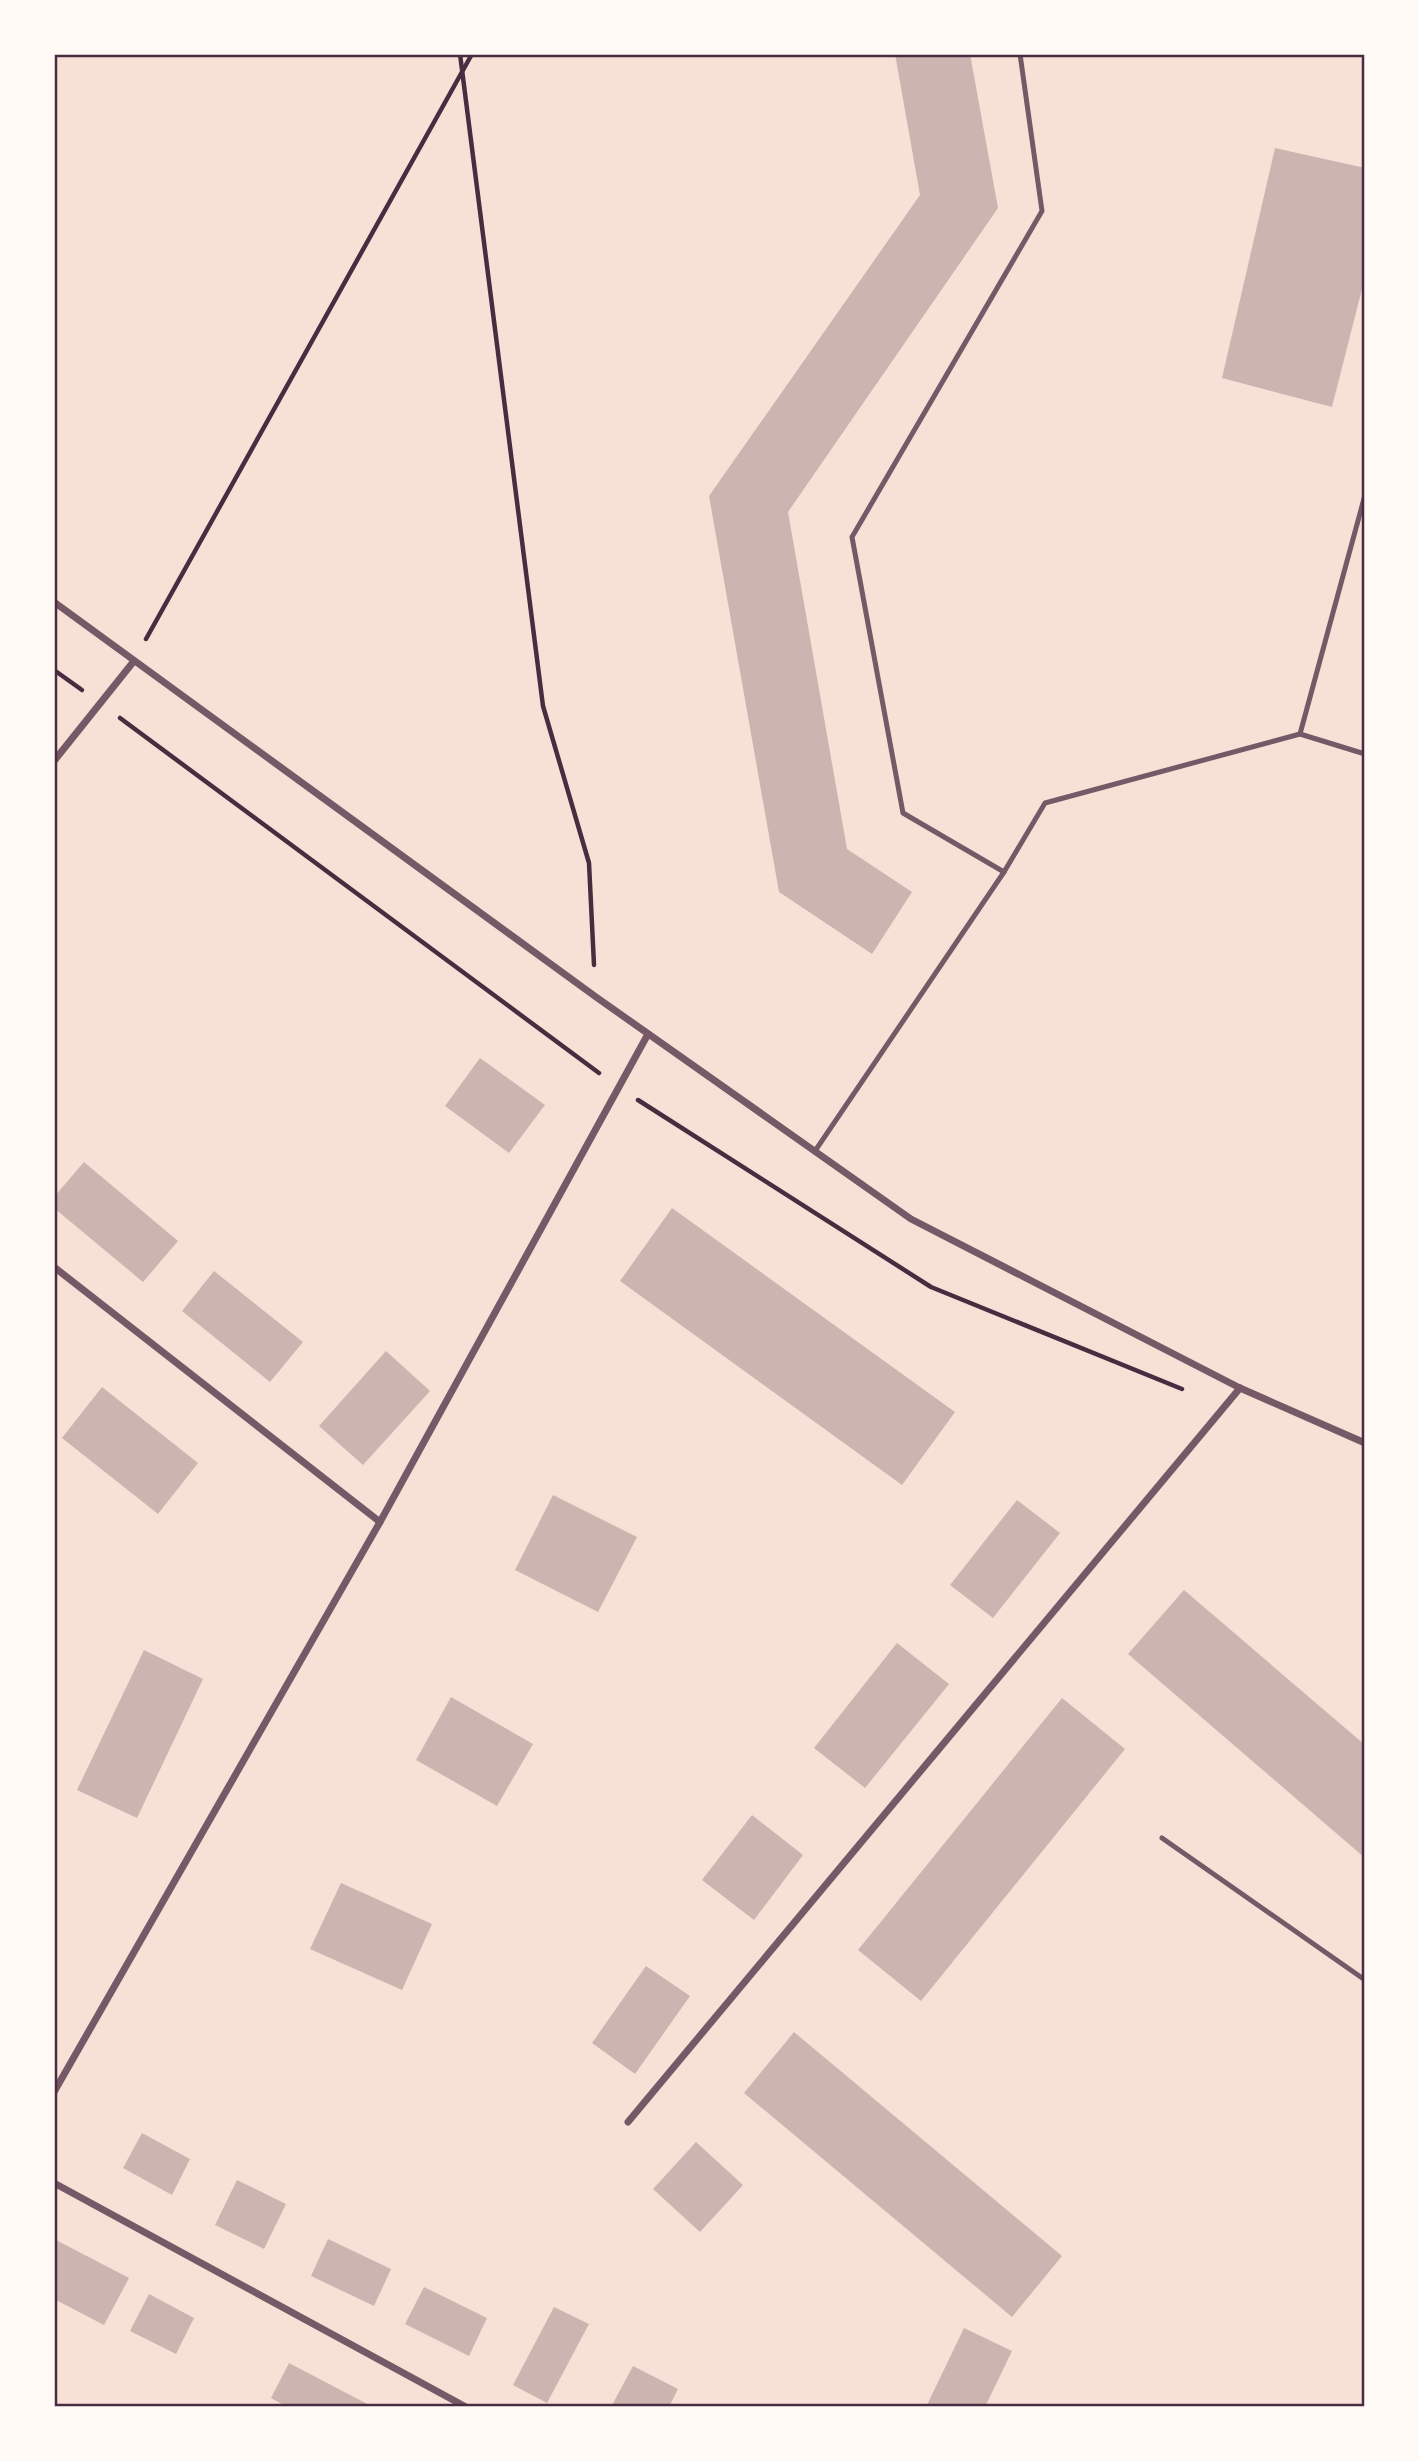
<svg xmlns="http://www.w3.org/2000/svg" width="1419" height="2461" viewBox="0 0 1419 2461" font-family="Inter,sans-serif">
<style>
.building{fill:#ccb4b1}
.lines{fill:none;stroke-linecap:round;stroke-linejoin:round}
.path{stroke:#4a2c40;stroke-width:4.5}
.service{stroke:#755966;stroke-width:5}
.minor{stroke:#755966;stroke-width:7}
.neatline{fill:none;stroke:#4a2c40;stroke-width:2.5}
</style>
<rect width="100%" height="100%" fill="#f7e1d7"/>
<!-- building -->
<g class="building">
<path d="M895,54H970L998,208L788,512L847,849L912,892L872,954L779,892L709,496L920,195Z"/>
<path d="M1275,148L1365,168V277L1332,407L1222,378Z"/>
<path d="M480,1058L545,1105L509,1153L445,1106Z"/>
<path d="M84,1162L178,1241L143,1282L54,1208V1197Z"/>
<path d="M672,1208L955,1412L902,1485L620,1281Z"/>
<path d="M214,1271L303,1342L270,1382L182,1311Z"/>
<path d="M386,1351L430,1391L363,1465L319,1426Z"/>
<path d="M102,1387L198,1463L158,1514L62,1438Z"/>
<path d="M553,1495L637,1537L598,1612L515,1570Z"/>
<path d="M1017,1500L1060,1533L993,1618L950,1585Z"/>
<path d="M1184,1590L1365,1745V1858L1128,1654Z"/>
<path d="M897,1643L949,1684L865,1788L814,1748Z"/>
<path d="M144,1650L203,1679L137,1818L77,1790Z"/>
<path d="M451,1697L533,1744L497,1806L416,1760Z"/>
<path d="M1062,1698L1125,1749L921,2001L858,1950Z"/>
<path d="M752,1815L803,1855L754,1920L702,1880Z"/>
<path d="M341,1883L432,1924L402,1990L310,1949Z"/>
<path d="M646,1966L690,1996L635,2074L592,2043Z"/>
<path d="M794,2032L1062,2256L1012,2317L744,2093Z"/>
<path d="M142,2133L190,2159L172,2195L123,2168Z"/>
<path d="M696,2142L743,2185L700,2232L653,2189Z"/>
<path d="M237,2180L286,2204L264,2249L215,2225Z"/>
<path d="M328,2239L391,2269L374,2306L311,2276Z"/>
<path d="M56,2240L129,2278L104,2325L54,2299V2244Z"/>
<path d="M424,2287L487,2318L469,2356L405,2324Z"/>
<path d="M149,2294L194,2318L176,2354L130,2331Z"/>
<path d="M554,2307L589,2324L547,2403L513,2385Z"/>
<path d="M964,2328L1012,2351L985,2407H926Z"/>
<path d="M289,2363L373,2407H287L271,2398Z"/>
<path d="M633,2366L678,2389L669,2407H611Z"/>
</g>
<g class="lines">
<!-- path -->
<g class="path">
<path d="M460,54L543,706L589,863L594,965"/>
<path d="M146,639L472,54"/>
<path d="M54,670L82,690"/>
<path d="M120,718L599,1073"/>
<path d="M638,1100L931,1287L1182,1389"/>
</g>
<!-- service -->
<g class="service">
<path d="M1300,734L1365,495"/>
<path d="M1004,872L903,813L852,537L1042,211L1020,54"/>
<path d="M815,1151L1004,872L1045,803L1300,734L1365,754"/>
<path d="M1162,1838L1365,1980"/>
</g>
<!-- minor -->
<g class="minor">
<path d="M54,602L596,997L911,1219L1240,1388L1365,1443"/>
<path d="M54,761L134,661"/>
<path d="M54,1267L380,1522"/>
<path d="M54,2092L380,1522L648,1034"/>
<path d="M628,2122L1240,1388"/>
<path d="M54,2183L466,2407"/>
</g>
</g>
<!-- border -->
<rect width="1419" height="2461" fill="none" stroke="#fffaf5" stroke-width="112"/>
<rect x="56" y="56" width="1307" height="2349" class="neatline"/>
</svg>
